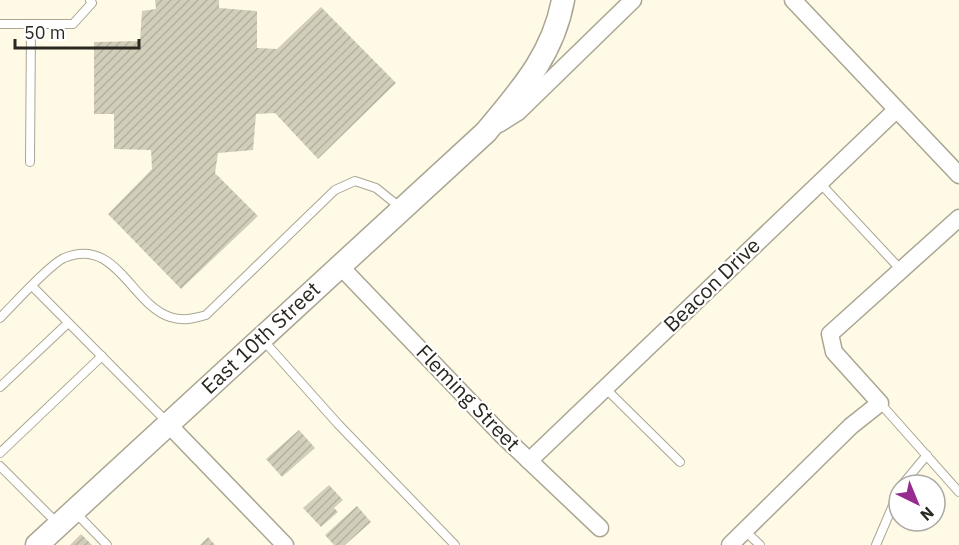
<svg xmlns="http://www.w3.org/2000/svg" width="959" height="545" viewBox="0 0 959 545" font-family="'IBM Plex Sans',sans-serif">
<style>
.building{fill:url(#building-hatch)}
.lines{fill:none;stroke-linecap:round;stroke-linejoin:round}
.lane-casing{stroke:#aaa693;stroke-width:10}
.street-casing{stroke:#aaa693;stroke-width:19}
.secondary-casing{stroke:#aaa693;stroke-width:25}
.lane{stroke:#fff;stroke-width:8}
.street{stroke:#fff;stroke-width:16}
.secondary{stroke:#fff;stroke-width:22}
.labels{text-anchor:middle;stroke-width:4.5;stroke-linejoin:round;paint-order:stroke}
.street-label{font-size:21px;fill:#2a2921;stroke:#fff}
</style>
<defs>
<pattern id="building-hatch" width="6" height="6" patternUnits="userSpaceOnUse" patternTransform="scale(1.5)"><rect width="6" height="6" fill="#d2ceba"/><path d="M-1 1l2-2M0 6l6-6M5 7l2-2" fill="none" stroke="#b4b1a0"/></pattern>
</defs>
<rect width="100%" height="100%" fill="#fefae5"/>
<!-- building -->
<g class="building">
<path d="M155,0H219V8L257,11V48L277,49L321,7L396,83L318,159L275,113L256,114L253,150L218,153L215,173L258,216L181,289L108,214L152,169L151,150L114,149V114H94V42L140,41L142,11L156,9Z"/>
<path d="M299,430L315,448L282,477L266,459Z"/>
<path d="M329,485L343,500L334,508L338,512L321,527L303,508Z"/>
<path d="M357,506L371,522L345,545H334L325,535Z"/>
<path d="M81,534L92,545H70Z"/>
<path d="M208,537L215,545H200Z"/>
</g>
<g class="lines">
<defs>
<g id="lane">
<path d="M0,24H73L92,3L90,0"/>
<path d="M30,162L31,24"/>
<path d="M819,182L902,271"/>
<path d="M33,287L168,423"/>
<path d="M0,318C14,304 49,265 64,258C116,236 131,304 170,317C182,321 193,319 206,315L335,190L355,181L376,188L401,208"/>
<path d="M263,340L338,424L455,545"/>
<path d="M0,387L68,323"/>
<path d="M605,388L680,462"/>
<path d="M880,403L959,492"/>
<path d="M0,453L102,356"/>
<path d="M0,466L59,525"/>
<path d="M902,485L927,455"/>
<path d="M74,511L107,545"/>
<path d="M745,531L760,545"/>
<path d="M876,545L899,491"/>
</g>
<g id="street">
<path d="M793,0L959,175"/>
<path d="M499,124L518,112L633,0"/>
<path d="M339,265L501,434L600,528"/>
<path d="M168,424L285,545"/>
<path d="M529,461L896,110"/>
<path d="M730,545L851,426L880,403L834,352L830,334L959,218"/>
</g>
<path id="secondary" d="M37,545L486,132C520,91 553,55 563,0"/>
</defs>
<!-- lane casing -->
<use href="#lane" class="lane-casing"/>
<!-- street casing -->
<use href="#street" class="street-casing"/>
<!-- secondary casing -->
<use href="#secondary" class="secondary-casing"/>
<!-- lane -->
<use href="#lane" class="lane"/>
<!-- street -->
<use href="#street" class="street"/>
<!-- secondary -->
<use href="#secondary" class="secondary"/>
</g>
<g class="labels">
<!-- street labels -->
<g class="street-label">
<text transform="translate(712 285) rotate(-44)" y="7">Beacon Drive</text>
<text transform="translate(261 338) rotate(-43)" y="7">East 10th Street</text>
<text transform="translate(468 398) rotate(46)" y="7">Fleming Street</text>
</g>
</g>
<!-- north arrow -->
<g transform="translate(917 503) rotate(137)"><circle r="28" fill="#ffffff" stroke="#aaa9a6" stroke-width="1.5"/>
<path d="M0-4.5L10 22L0 15L-10 22Z" fill="#962c90"/>
<text y="-9" font-size="16" font-weight="bold" text-anchor="middle" fill="#2a2921">N</text>
</g>
<!-- scale -->
<path d="M15 39v9h124v-9" fill="none" stroke="#2a2921" stroke-width="3"/>
<text x="24" y="39" font-size="18" fill="#2a2921" stroke="#ffffff" stroke-width="4.5" paint-order="stroke">50 m</text>
</svg>
